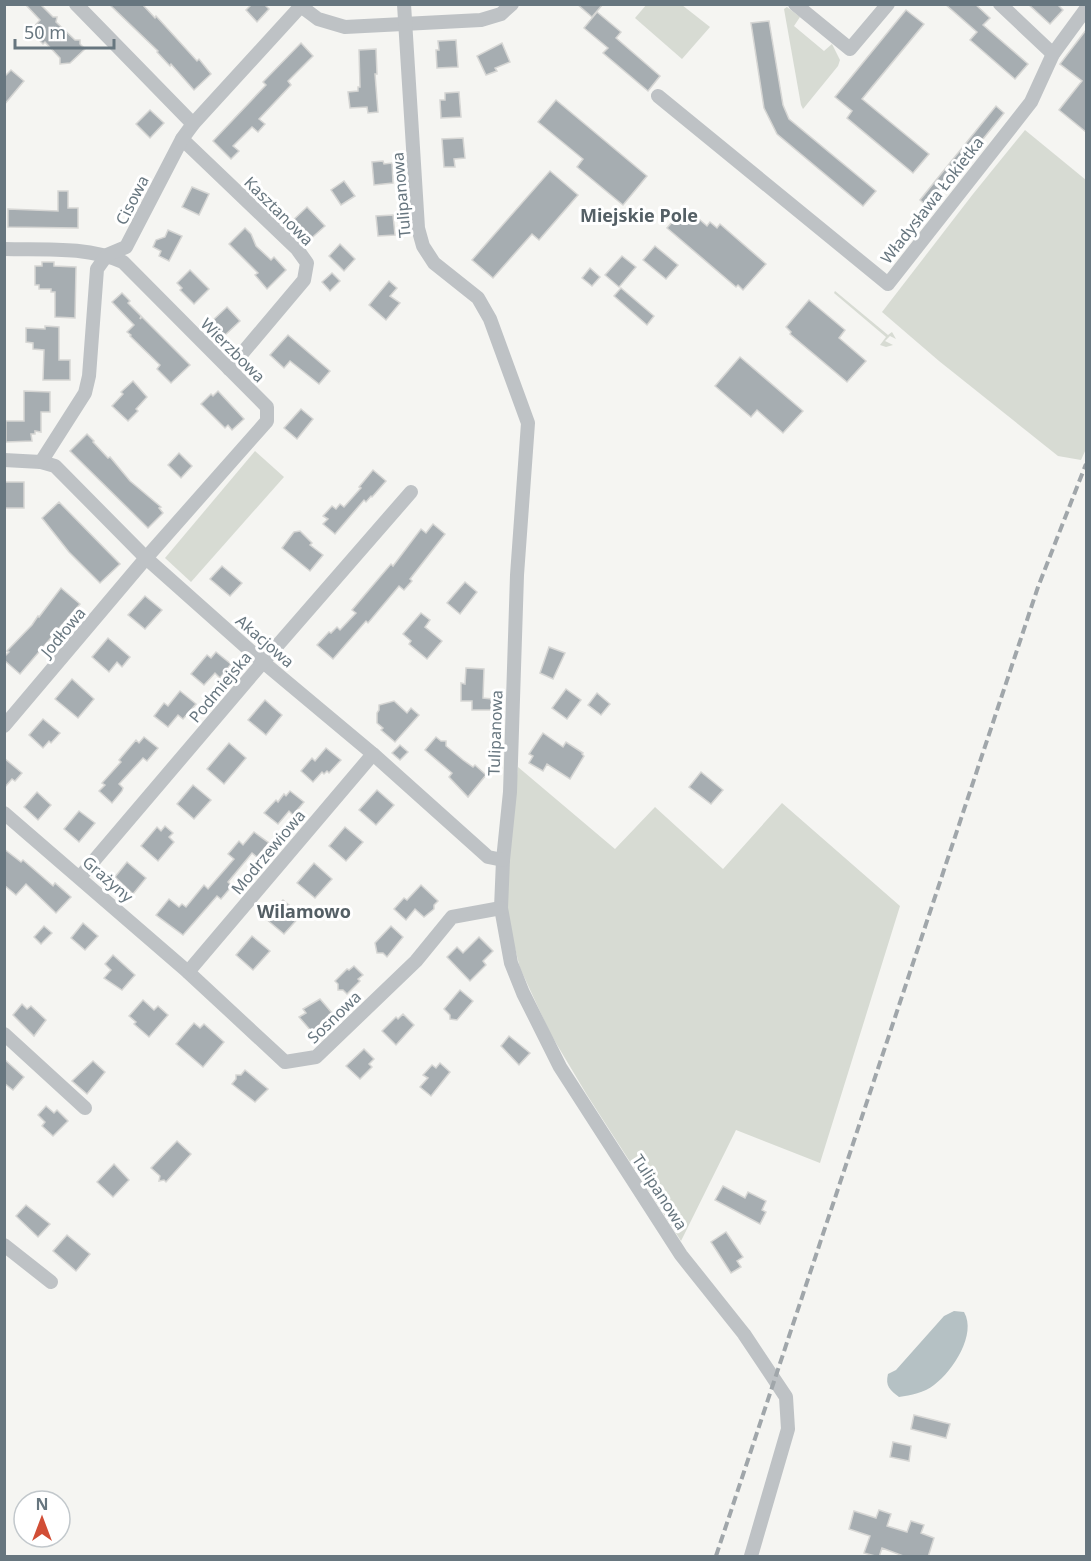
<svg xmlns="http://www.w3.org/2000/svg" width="1091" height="1561" viewBox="0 0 1091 1561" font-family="'Noto Sans',sans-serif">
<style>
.green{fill:#d7dbd3}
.water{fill:#b5c1c4}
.building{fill:#a6adb1;stroke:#d6d6d4;stroke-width:1.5}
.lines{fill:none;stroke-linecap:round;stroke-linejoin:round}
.minor{stroke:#bec2c5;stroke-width:14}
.rail{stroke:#a0a6aa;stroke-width:4;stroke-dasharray:9 4.5;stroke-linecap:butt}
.labels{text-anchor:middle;stroke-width:6;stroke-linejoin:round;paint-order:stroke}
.street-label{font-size:16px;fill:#67767f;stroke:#fff}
.neighbourhood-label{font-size:18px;font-weight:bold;fill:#545f65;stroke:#fff}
</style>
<rect width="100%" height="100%" fill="#f5f5f2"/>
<!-- green -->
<g class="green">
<path d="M647,4L682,5L710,27L682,59L635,18Z"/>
<path d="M787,7L800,17L794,26L824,51L832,44L840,60L838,66L803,109L801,105L784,9Z"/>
<path d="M1025,130L1086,180V449L1081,460L1058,456L939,361L882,312L973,194Z"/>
<path d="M835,291L888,335L892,332L896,339L890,336L885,341L893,345L886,347L880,345L886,337L834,293Z"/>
<path d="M255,451L284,477L191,582L165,558Z"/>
<path d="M518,767L615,849L655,807L723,869L782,803L900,906L820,1163L736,1130L681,1241L587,1095L550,1033L520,968L503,901Z"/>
</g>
<!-- water -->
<path class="water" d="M954,1311L964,1312C977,1334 953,1371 934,1385C924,1393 911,1395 899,1397C890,1390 885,1386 888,1374L896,1370L944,1316Z"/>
<!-- building -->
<g class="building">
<path d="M25,4H40L53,17H57L56,22L75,40H80V44L85,49L70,63L60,64V58L45,42L43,44L30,31L40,20Z"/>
<path d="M109,4H142L155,18L156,16L197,61L199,59L211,74L194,90L171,64L170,66L157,52L158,51Z"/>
<path d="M252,4H264L269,9L257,22L246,10Z"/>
<path d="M577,4H603L592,17Z"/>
<path d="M945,4H975L990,18L983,25L1028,64L1015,79L970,40L977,32Z"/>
<path d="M1028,4H1057L1063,10L1050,24Z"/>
<path d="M906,10L924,24L862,99L929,154L913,173L847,118L852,111L835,97Z"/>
<path d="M597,12L621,32L616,38L660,76L648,91L603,53L608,48L584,28Z"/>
<path d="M769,21L783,105L789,119L876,191L863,206L777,134L764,108L751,23Z"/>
<path d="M1086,30V132L1059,110L1082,81L1060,64Z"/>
<path d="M456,40L458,67L437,68L436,50H439L438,41Z"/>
<path d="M301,43L313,56L288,81L291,85L259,119L265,124L258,132L252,127L233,146L239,151L231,159L213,141L266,85L263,82Z"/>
<path d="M502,43L510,62L495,68L497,71L486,75L477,56Z"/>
<path d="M376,49L377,74H375L378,112L368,113L367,107L350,108L348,92L358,91V87H360L359,50Z"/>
<path d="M11,70L24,81L4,105V77Z"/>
<path d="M459,92L461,117L441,118L440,100H445V93Z"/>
<path d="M556,100L647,176L623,205L577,167L583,159L538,122Z"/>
<path d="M996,106L1004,113L928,207L920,200Z"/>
<path d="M150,110L164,123L150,138L136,124Z"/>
<path d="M463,138L465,158L454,159L455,167H444L442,139Z"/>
<path d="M383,161L384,164L392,163L393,183L374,185L372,162Z"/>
<path d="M550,171L578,195L539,240L532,234L493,278L472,260Z"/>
<path d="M344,181L355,196L341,205L331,190Z"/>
<path d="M192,187L209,194L199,215L182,207Z"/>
<path d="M58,191H68V208H78V228L8,227V209L58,211Z"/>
<path d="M307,207L325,226L306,243L289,224Z"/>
<path d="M685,207L707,226L710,222L717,228L720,224L766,264L743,290L738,285L736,287L667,228Z"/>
<path d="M393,215L395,235L378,236L376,216Z"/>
<path d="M245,228L251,234L256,246L271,260L274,257L286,270L267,289L255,275L258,273L229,244Z"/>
<path d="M168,230L182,236L169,261L159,256L161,251L153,247L156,240L165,237Z"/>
<path d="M340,244L355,259L344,271L329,256Z"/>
<path d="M655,246L678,265L666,279L643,260Z"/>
<path d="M622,256L636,267L619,287L605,275Z"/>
<path d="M42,262H54V266L76,267L75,318L55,317V292H51V289H39V285H35V266H42Z"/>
<path d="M590,268L600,277L592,286L582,278Z"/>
<path d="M190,270L209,289L194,304L180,290L182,288L177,283Z"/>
<path d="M332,273L340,281L330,291L322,282Z"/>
<path d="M389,281L397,288L390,296L400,303L386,320L369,305Z"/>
<path d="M621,288L654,316L647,325L614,296Z"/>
<path d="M122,293L130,301L128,303L141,316L140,319L142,317L190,365L171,383L157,369L160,365L130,336L131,335L127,332L134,325L112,302Z"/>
<path d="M809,300L845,330L839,338L866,361L847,382L790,334L791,332L786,327Z"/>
<path d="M227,307L240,321L224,336L211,322Z"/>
<path d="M45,326L59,327V360H70V380H43L44,350L33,349V343L26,342V328L45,329Z"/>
<path d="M288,335L330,371L319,384L290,361L284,368L270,355Z"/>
<path d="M740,357L803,411L783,433L757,410L751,417L715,386Z"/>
<path d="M133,381L147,397L136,409L138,411L128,421L112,406L123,394L121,392Z"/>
<path d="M24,391L50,392V412H41V432L35,431V434H31L32,441L6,442V421H24Z"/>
<path d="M218,391L244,419L232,430L228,425L225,428L201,404L211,394L213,396Z"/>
<path d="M301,409L313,419L297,439L284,428Z"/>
<path d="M87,434L94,441L93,442L108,458L110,457L130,481L161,507L159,508L163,513L148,528L70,451Z"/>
<path d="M179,453L192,466L181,478L168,465Z"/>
<path d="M373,470L386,481L372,497L371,496L366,502L364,500L335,534L323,524L328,519L323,516L332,506L336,509L340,504L344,507L361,488L359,487Z"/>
<rect x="4" y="482" width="20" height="26"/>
<path d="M59,502L120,564L100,583L69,552L42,518Z"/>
<path d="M433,524L445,534L410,579L412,581L404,590L399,586L368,623L366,621L333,659L317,645L329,632L331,633L337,627L340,630L356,613L352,610L391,564L393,566L421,529L426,533Z"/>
<path d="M300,531L312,543L310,545L323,555L310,571L282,548L294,532Z"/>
<path d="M222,566L242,583L230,596L210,579Z"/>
<path d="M465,582L477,592L460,614L447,603Z"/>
<path d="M61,588L80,604L20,674L4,660V657L9,652L7,651L32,625L38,616L39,617Z"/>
<path d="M145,596L162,610L145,629L128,615Z"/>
<path d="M421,613L430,620L425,627L442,641L427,659L409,644L411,641L403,634Z"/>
<path d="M108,638L130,657L122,667L117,662L109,672L92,657Z"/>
<path d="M549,647L565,653L553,679L540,673Z"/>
<path d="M216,652L231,664L220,678L215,673L204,685L191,674L207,655L211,658Z"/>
<path d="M466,668L484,669L483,698L492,699L491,710H472V701H461V683L465,684Z"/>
<path d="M72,679L94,699L78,718L55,699Z"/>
<path d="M566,689L581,700L567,719L552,708Z"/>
<path d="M180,691L196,704L183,719L178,715L168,727L154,716L164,703L168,706Z"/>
<path d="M597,693L610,704L601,715L588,705Z"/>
<path d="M265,700L282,715L266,735L248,720Z"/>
<path d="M394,701L407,713L411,708L419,715L395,742L381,730L383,728L377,723V713L379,710V705Z"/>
<path d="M43,719L60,733L51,743L49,741L43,748L29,735Z"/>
<path d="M543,733L563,747L566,742L583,753L582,754L584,756L570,779L547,764L543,771L529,763L533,756L529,754Z"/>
<path d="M144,737L158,748L147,761L143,758L119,784L123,788L122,791L112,803L99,791L105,785L102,783L121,762L119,760L136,740L139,743Z"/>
<path d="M436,737L441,741H446V746L463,760L473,767L475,765L486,775L468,797L449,777L452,773L425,750Z"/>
<path d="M229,743L246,758L224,784L207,769Z"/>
<path d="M400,745L408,752L400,760L392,753Z"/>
<path d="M326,748L341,760L329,773L327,771L324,774L322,772L313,782L301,771L312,758L315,761Z"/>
<path d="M4,758L22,773L15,781L12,779L4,788Z"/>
<path d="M701,772L723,790L711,804L689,787Z"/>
<path d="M193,785L211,800L194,819L177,804Z"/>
<path d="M377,790L394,805L376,825L359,810Z"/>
<path d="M290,791L304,802L293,815L289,811L278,824L264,813L276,800L278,802L284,794L286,796Z"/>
<path d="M37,792L51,805L38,820L24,807Z"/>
<path d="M79,811L95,823L79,842L64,829Z"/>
<path d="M165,826L173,833L169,837L174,842L158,861L141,846L157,827L161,831Z"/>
<path d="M345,827L363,842L346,861L329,846Z"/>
<path d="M254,832L269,843L257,857L252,853L228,882L232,886L221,899L217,896L183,935L156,915L169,899L179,907L182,904L186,907L204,885L208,889L234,859L228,854L239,841L243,845Z"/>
<path d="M4,849L21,862L23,860L53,886L55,883L71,897L56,913L26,884L16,895L4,885Z"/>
<path d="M127,862L146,878L133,894L115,877Z"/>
<path d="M314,863L332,879L315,898L297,883Z"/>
<path d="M421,885L438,901L434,905V909L424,917L415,909L406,920L394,909L404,898L407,900Z"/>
<path d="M283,900L301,915L284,934L266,919Z"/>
<path d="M83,923L98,936L85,950L71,938Z"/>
<path d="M44,926L52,933L41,944L34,937Z"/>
<path d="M391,926L403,937L387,957L383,953H377L375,943Z"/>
<path d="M252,936L270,951L253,970L236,955Z"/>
<path d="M479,937L493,951L483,961L486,965L470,981L447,957L457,947L463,953Z"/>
<path d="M113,955L135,975L122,990L104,978L111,970L105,964Z"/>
<path d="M354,966L363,975L358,979L360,981L347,994L343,990H338V984L335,981L347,969L349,970Z"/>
<path d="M460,990L473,1001L457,1020L450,1019V1015L444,1009Z"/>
<path d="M320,999L332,1013L312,1032L299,1017L306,1013L303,1009Z"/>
<path d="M143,1000L154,1010L158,1006L168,1015L149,1037L134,1024L136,1022L129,1016Z"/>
<path d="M22,1004L27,1009L31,1006L46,1020L34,1036L13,1015Z"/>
<path d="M403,1014L414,1025L396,1045L382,1031L396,1017L398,1019Z"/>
<path d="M194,1023L200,1028L204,1024L224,1042L203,1067L176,1044Z"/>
<path d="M509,1036L530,1053L519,1065L501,1046Z"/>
<path d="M364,1049L374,1059L369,1064L372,1067L360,1079L346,1066Z"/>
<path d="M4,1059L24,1077L13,1090L4,1083Z"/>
<path d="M93,1061L105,1072L87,1094L72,1081Z"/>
<path d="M440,1063L450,1072L431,1096L420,1087L428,1078L423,1075L432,1065L436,1068Z"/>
<path d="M245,1070L268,1089L255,1102L232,1084L236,1079V1075H241Z"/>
<path d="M46,1106L54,1113L57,1110L68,1121L53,1136L42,1126L45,1122L38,1115Z"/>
<path d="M177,1141L191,1154L166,1182L164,1180L159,1181L160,1176L151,1168Z"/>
<path d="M114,1164L129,1180L113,1197L97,1182Z"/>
<path d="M723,1186L745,1198L748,1192L766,1201L762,1210L766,1212L760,1224L715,1200Z"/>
<path d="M26,1205L50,1224L38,1237L16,1216Z"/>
<path d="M726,1232L743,1257L737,1261L741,1267L731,1273L711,1242Z"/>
<path d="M67,1235L90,1254L76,1271L53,1251Z"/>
<path d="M914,1415L950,1424L946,1438L911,1429Z"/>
<path d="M893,1442L911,1446L909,1461L890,1457Z"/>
<path d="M879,1510L891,1514L887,1526L907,1532L911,1521L924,1525L921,1533L934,1538L928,1557H906L882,1548L879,1557L864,1553L870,1536L849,1529L854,1511L876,1518Z"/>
</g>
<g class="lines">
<!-- minor -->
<g class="minor">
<path d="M76,4L193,124"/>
<path d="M298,4L318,19L345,27L481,20L501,14L512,4"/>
<path d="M404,4L418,228L423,246L434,263L478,298L490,319L528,423L517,575L510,792L503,860L501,908L511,963L523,993L560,1067L681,1255L744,1334L786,1397L788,1429L751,1556"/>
<path d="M795,4L850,49L888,4"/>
<path d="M1000,4L1053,54"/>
<path d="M658,96L888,284L1031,102L1053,54L1086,9"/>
<path d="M182,139L297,249L307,263L304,280L229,369"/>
<path d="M4,249C44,250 86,246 123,262L267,407V421L146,558L4,726"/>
<path d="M4,460L41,462L55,466L146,558L263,662L373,754L488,857L503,860"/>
<path d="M41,462L85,393L89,376L97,269L107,255L126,247L182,139L193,124L300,7"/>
<path d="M4,813L188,972L285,1062L316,1057L416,961L452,917L501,908"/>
<path d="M80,877L263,662L411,492"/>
<path d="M188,972L373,754"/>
<path d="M4,1034L85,1108"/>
<path d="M4,1245L51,1282"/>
</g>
<!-- rail -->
<path class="rail" d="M716,1556L1038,587L1086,464"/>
</g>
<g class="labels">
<!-- street labels -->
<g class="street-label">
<text transform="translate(401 195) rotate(-95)" y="6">Tulipanowa</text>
<text transform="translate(132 200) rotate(-63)" y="6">Cisowa</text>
<text transform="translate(932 200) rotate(-52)" y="6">Władysława Łokietka</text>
<text transform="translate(279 211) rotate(45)" y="6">Kasztanowa</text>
<text transform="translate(233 350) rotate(45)" y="6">Wierzbowa</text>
<text transform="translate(63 632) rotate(-50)" y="6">Jodłowa</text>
<text transform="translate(265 641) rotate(41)" y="6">Akacjowa</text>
<text transform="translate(220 687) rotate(-50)" y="6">Podmiejska</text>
<text transform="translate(495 733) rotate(-88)" y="6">Tulipanowa</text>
<text transform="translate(268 852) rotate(-50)" y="6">Modrzewiowa</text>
<text transform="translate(108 879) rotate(41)" y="6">Grażyny</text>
<text transform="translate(334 1017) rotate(-44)" y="6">Sosnowa</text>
<text transform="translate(660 1192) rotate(57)" y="6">Tulipanowa</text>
</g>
<!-- neighbourhood labels -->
<g class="neighbourhood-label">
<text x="639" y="222">Miejskie Pole</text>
<text x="304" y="918">Wilamowo</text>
</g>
</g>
<!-- border -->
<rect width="1091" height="1561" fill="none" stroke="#67767f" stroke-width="12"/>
<!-- north arrow -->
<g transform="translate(42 1519)"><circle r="28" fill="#ffffff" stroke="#c2c8cc" stroke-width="1.5"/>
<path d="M0-4.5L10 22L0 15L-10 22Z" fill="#d14e36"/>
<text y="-9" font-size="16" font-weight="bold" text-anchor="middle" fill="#67767f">N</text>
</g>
<!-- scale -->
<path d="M15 39v9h99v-9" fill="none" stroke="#67767f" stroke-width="3"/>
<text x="24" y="39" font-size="18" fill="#67767f" stroke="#ffffff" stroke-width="4.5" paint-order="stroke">50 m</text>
</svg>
